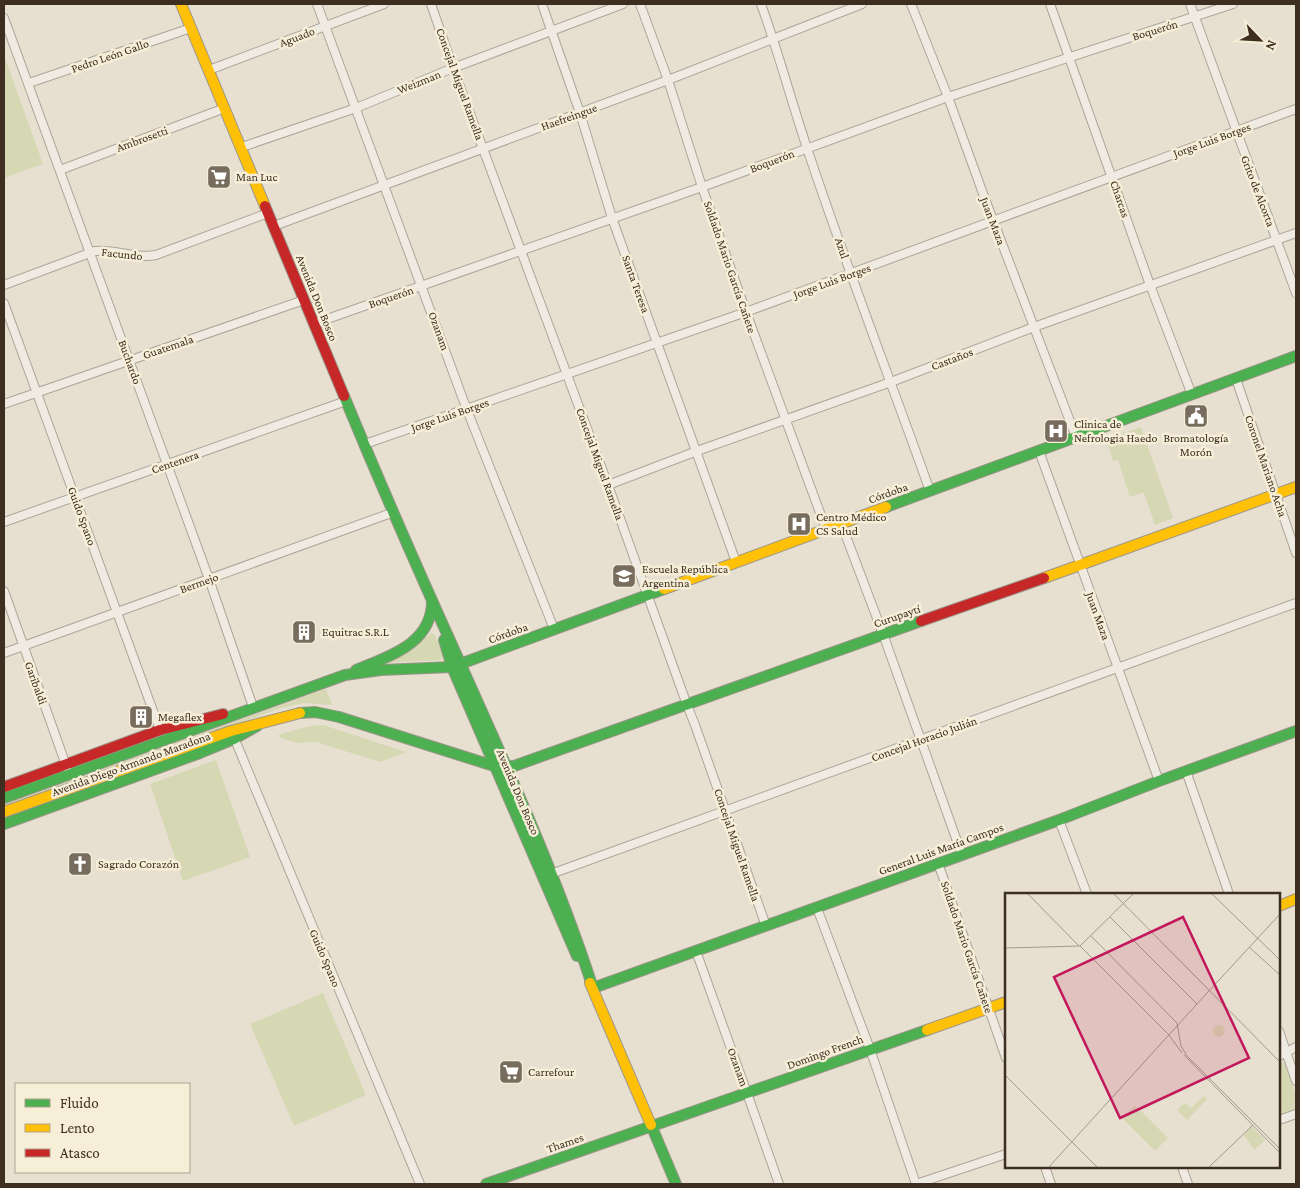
<svg xmlns="http://www.w3.org/2000/svg" width="1300" height="1188" viewBox="0 0 1300 1188" font-family="'Crimson Pro',serif">
<style>
.green{fill:#d6d7b3}
.lines{fill:none;stroke-linecap:round;stroke-linejoin:round}
.street-casing{stroke:#ada599;stroke-width:10}
.fast-casing{stroke:#9c958a;stroke-width:12}
.slow-casing{stroke:#9c958a;stroke-width:12}
.jam-casing{stroke:#9c958a;stroke-width:12}
.street{stroke:#efebe3;stroke-width:8}
.fast{stroke:#4caf50;stroke-width:10}
.slow{stroke:#ffc107;stroke-width:10}
.jam{stroke:#c62828;stroke-width:10}
.labels{text-anchor:middle;stroke-width:5;stroke-linejoin:round;paint-order:stroke}
.street-label{font-size:12px;fill:#3d2e20;stroke:#f7eed8}
.poi-label{font-size:12px;fill:#3d2e20;stroke:#f7eed8;text-anchor:start}
.inset-road{fill:none;stroke:#a3998a;stroke-width:1}
.view{fill:#c2185b;fill-opacity:0.15;stroke:#c2185b;stroke-width:2.5}
.inset-edge{fill:none;stroke:#3d2e20;stroke-width:2.5}
</style>
<rect width="100%" height="100%" fill="#e7e0d1"/>
<!-- green -->
<g class="green">
<path d="M4,55L43,164L4,178Z"/>
<path d="M1141,427L1173,518L1155,525L1144,493L1145,492L1130,497L1118,460L1113,461L1106,439Z"/>
<path d="M432,633L435,635L443,656L441,660L381,663L410,650Z"/>
<path d="M326,689L332,705L304,703L281,708L4,808V804Z"/>
<path d="M323,725L406,752L380,762L316,742L296,743L277,736C292,730 306,726 323,725Z"/>
<path d="M216,760L250,857L183,881L150,784Z"/>
<path d="M323,993L366,1095L294,1126L250,1024Z"/>
<path d="M1280,1061L1285,1063L1296,1095V1111L1279,1117V1062Z"/>
</g>
<g class="lines">
<defs>
<g id="street">
<path d="M317,4L467,410L554,629"/>
<path d="M431,4L453,68L608,485L687,705L695,725L766,926"/>
<path d="M542,4L580,113L612,218L736,562"/>
<path d="M640,4L668,80L702,187L746,312L826,529"/>
<path d="M761,4C778,51 791,100 807,148C845,263 889,376 930,491"/>
<path d="M911,4L948,97L985,199L1076,437"/>
<path d="M1050,4L1150,285L1192,395"/>
<path d="M1190,4L1296,293"/>
<path d="M4,18L209,579L253,707"/>
<path d="M209,70L384,4"/>
<path d="M29,83L191,28"/>
<path d="M242,147L356,108L453,68L623,4"/>
<path d="M60,170L225,108"/>
<path d="M274,226L668,80L862,4"/>
<path d="M4,285L95,251C116,249 136,259 156,255L268,213"/>
<path d="M4,303L160,730"/>
<path d="M313,324L702,187L948,97L1233,4"/>
<path d="M1236,379L1296,553"/>
<path d="M4,404L304,300"/>
<path d="M365,444L746,312L1296,109"/>
<path d="M1039,451L1159,781"/>
<path d="M608,485L697,451L891,382L1034,327L1296,233"/>
<path d="M4,522L346,401"/>
<path d="M841,523L883,634L962,855"/>
<path d="M4,591L67,768"/>
<path d="M4,653L394,512"/>
<path d="M233,735L420,1184"/>
<path d="M1186,771L1229,894"/>
<path d="M1059,820L1087,894"/>
<path d="M938,863L1006,1058"/>
<path d="M551,874L1296,603"/>
<path d="M817,908L870,1049L916,1184"/>
<path d="M696,951L747,1093L779,1184"/>
<path d="M1279,1031L1296,1081"/>
<path d="M1279,1056L1296,1047"/>
<path d="M1279,1120L1296,1114"/>
<path d="M1045,1167L1051,1184"/>
<path d="M1182,1167L1188,1184"/>
<path d="M916,1184L1006,1154"/>
</g>
<g id="fast">
<path d="M344,396C380,483 418,570 457,656C506,765 556,874 593,988"/>
<path d="M886,507L1296,356"/>
<path d="M444,640L452,667L577,956"/>
<path d="M356,670C389,656 432,644 432,601"/>
<path d="M300,713L315,712L339,717L494,766H514L921,621"/>
<path d="M4,798L345,675L381,670L452,667L664,589"/>
<path d="M4,824L200,753L234,739L257,726"/>
<path d="M593,988L1059,820L1159,781L1296,731"/>
<path d="M651,1125L676,1184"/>
<path d="M486,1184L927,1030"/>
</g>
<g id="slow">
<path d="M181,4L265,206"/>
<path d="M1044,578L1296,487"/>
<path d="M664,589L886,507"/>
<path d="M4,812L231,731L300,713"/>
<path d="M1279,906L1296,899"/>
<path d="M590,983L651,1125"/>
<path d="M927,1030L1006,1002"/>
</g>
<g id="jam">
<path d="M265,206L344,396"/>
<path d="M921,621L1044,578"/>
<path d="M4,787L160,730L223,714"/>
</g>
</defs>
<!-- street casing -->
<use href="#street" class="street-casing"/>
<!-- fast casing -->
<use href="#fast" class="fast-casing"/>
<!-- slow casing -->
<use href="#slow" class="slow-casing"/>
<!-- jam casing -->
<use href="#jam" class="jam-casing"/>
<!-- street -->
<use href="#street" class="street"/>
<!-- fast -->
<use href="#fast" class="fast"/>
<!-- slow -->
<use href="#slow" class="slow"/>
<!-- jam -->
<use href="#jam" class="jam"/>
</g>
<!-- icons -->
<defs>
<symbol id="supermarket-square" viewBox="-11 -11 22 22"><rect x="-9" y="-9" width="18" height="18" rx="4" fill="#786c5e" stroke="#f7eed8"/><path d="M-6-5.5h2.5l.6 2H6L4.5 2H-2.5L-4.4-4H-6ZM-1.5 3.2a1.3 1.3 0 1 0 .1 0ZM3 3.2a1.3 1.3 0 1 0 .1 0Z" fill="#fff"/></symbol>
<symbol id="civic-square" viewBox="-11 -11 22 22"><rect x="-9" y="-9" width="18" height="18" rx="4" fill="#786c5e" stroke="#f7eed8"/><path d="M-.6-6.5H3V-4.5H.6V-3L4-1V1h2V6H-6V1h2V-1L-.6-3ZM-1.2 2.5V6h2.4V2.5Z" fill="#fff"/></symbol>
<symbol id="hospital-square" viewBox="-11 -11 22 22"><rect x="-9" y="-9" width="18" height="18" rx="4" fill="#786c5e" stroke="#f7eed8"/><path d="M-5-5h3v3.5h4V-5h3V5h-3V1.5h-4V5h-3Z" fill="#fff"/></symbol>
<symbol id="school-square" viewBox="-11 -11 22 22"><rect x="-9" y="-9" width="18" height="18" rx="4" fill="#786c5e" stroke="#f7eed8"/><path d="M0-5L7-2L0 1L-7-2ZM-4 1L0 2.5L4 1V4Q0 6-4 4Z" fill="#fff"/></symbol>
<symbol id="building-square" viewBox="-11 -11 22 22"><rect x="-9" y="-9" width="18" height="18" rx="4" fill="#786c5e" stroke="#f7eed8"/><path d="M-4-6H4V6H1V3H-1V6H-4ZM-2.5-4.3h1.7v1.8h-1.7ZM.8-4.3h1.7v1.8H.8ZM-2.5-1h1.7V.8h-1.7ZM.8-1h1.7V.8H.8Z" fill="#fff"/></symbol>
<symbol id="church-square" viewBox="-11 -11 22 22"><rect x="-9" y="-9" width="18" height="18" rx="4" fill="#786c5e" stroke="#f7eed8"/><path d="M-1.2-6h2.4v3.5h3.3v2.4h-3.3V6h-2.4V-.1h-3.3v-2.4h3.3Z" fill="#fff"/></symbol>
</defs>
<g fill-rule="evenodd">
<use href="#supermarket-square" x="205" y="163" width="28" height="28"/>
<use href="#civic-square" x="1182" y="402" width="28" height="28"/>
<use href="#hospital-square" x="1042" y="417" width="28" height="28"/>
<use href="#hospital-square" x="785" y="510" width="28" height="28"/>
<use href="#school-square" x="610" y="562" width="28" height="28"/>
<use href="#building-square" x="290" y="618" width="28" height="28"/>
<use href="#building-square" x="127" y="703" width="28" height="28"/>
<use href="#church-square" x="66" y="850" width="28" height="28"/>
<use href="#supermarket-square" x="497" y="1058" width="28" height="28"/>
</g>
<g class="labels">
<!-- street labels -->
<g class="street-label">
<text transform="translate(1155 30) rotate(-17)" y="4">Boquerón</text>
<text transform="translate(297 37) rotate(-21)" y="4">Aguado</text>
<text transform="translate(110 56) rotate(-19)" y="4">Pedro León Gallo</text>
<text transform="translate(419 82) rotate(-22)" y="4">Weizman</text>
<text transform="translate(460 84) rotate(70)" y="4">Concejal Miguel Ramella</text>
<text transform="translate(569 117) rotate(-20)" y="4">Haefreingue</text>
<text transform="translate(142 139) rotate(-20)" y="4">Ambrosetti</text>
<text transform="translate(1212 140) rotate(-20)" y="4">Jorge Luis Borges</text>
<text transform="translate(772 161) rotate(-21)" y="4">Boquerón</text>
<text transform="translate(1258 191) rotate(69)" y="4">Grito de Alcorta</text>
<text transform="translate(1120 199) rotate(71)" y="4">Charcas</text>
<text transform="translate(993 221) rotate(69)" y="4">Juan Maza</text>
<text transform="translate(842 248) rotate(71)" y="4">Azul</text>
<text transform="translate(122 254) rotate(6)" y="4">Facundo</text>
<text transform="translate(730 267) rotate(71)" y="4">Soldado Mario García Cañete</text>
<text transform="translate(832 281) rotate(-20)" y="4">Jorge Luis Borges</text>
<text transform="translate(636 284) rotate(70)" y="4">Santa Teresa</text>
<text transform="translate(391 297) rotate(-19)" y="4">Boquerón</text>
<text transform="translate(317 298) rotate(68)" y="4">Avenida Don Bosco</text>
<text transform="translate(439 331) rotate(70)" y="4">Ozanam</text>
<text transform="translate(168 347) rotate(-19)" y="4">Guatemala</text>
<text transform="translate(952 359) rotate(-21)" y="4">Castaños</text>
<text transform="translate(130 362) rotate(70)" y="4">Buchardo</text>
<text transform="translate(450 415) rotate(-19)" y="4">Jorge Luis Borges</text>
<text transform="translate(175 462) rotate(-19)" y="4">Centenera</text>
<text transform="translate(600 464) rotate(70)" y="4">Concejal Miguel Ramella</text>
<text transform="translate(1266 466) rotate(71)" y="4">Coronel Mariano Acha</text>
<text transform="translate(888 493) rotate(-20)" y="4">Córdoba</text>
<text transform="translate(82 516) rotate(70)" y="4">Guido Spano</text>
<text transform="translate(199 583) rotate(-20)" y="4">Bermejo</text>
<text transform="translate(897 616) rotate(-19)" y="4">Curupaytí</text>
<text transform="translate(1098 616) rotate(70)" y="4">Juan Maza</text>
<text transform="translate(508 633) rotate(-20)" y="4">Córdoba</text>
<text transform="translate(36 683) rotate(70)" y="4">Garibaldi</text>
<text transform="translate(924 739) rotate(-20)" y="4">Concejal Horacio Julián</text>
<text transform="translate(131 764) rotate(-20)" y="4">Avenida Diego Armando Maradona</text>
<text transform="translate(518 792) rotate(67)" y="4">Avenida Don Bosco</text>
<text transform="translate(737 845) rotate(71)" y="4">Concejal Miguel Ramella</text>
<text transform="translate(941 849) rotate(-20)" y="4">General Luis María Campos</text>
<text transform="translate(967 947) rotate(71)" y="4">Soldado Mario García Cañete</text>
<text transform="translate(325 958) rotate(67)" y="4">Guido Spano</text>
<text transform="translate(825 1052) rotate(-20)" y="4">Domingo French</text>
<text transform="translate(738 1067) rotate(70)" y="4">Ozanam</text>
<text transform="translate(565 1143) rotate(-19)" y="4">Thames</text>
</g>
<!-- poi labels -->
<g class="poi-label">
<text x="236" y="181">Man Luc</text>
<text x="1074" y="428">Clinica de<tspan x="1074" dy="14">Nefrologia Haedo</tspan></text>
<text x="1196" y="442" text-anchor="middle">Bromatología<tspan x="1196" dy="14">Morón</tspan></text>
<text x="816" y="521">Centro Médico<tspan x="816" dy="14">CS Salud</tspan></text>
<text x="642" y="573">Escuela República<tspan x="642" dy="14">Argentina</tspan></text>
<text x="322" y="636">Equitrac S.R.L</text>
<text x="158" y="721">Megaflex</text>
<text x="98" y="868">Sagrado Corazón</text>
<text x="528" y="1076">Carrefour</text>
</g>
</g>
<!-- overview -->
<g transform="translate(1005 893)">
<rect width="275" height="275" fill="#e7e0d1"/>
<path d="M208 138a6 6 0 1 1 12 0a6 6 0 1 1-12 0ZM199,203L202,206L182,227L172,217L180,210L186,215ZM130,212L163,245L150,258L117,225ZM246,233L260,247L249,257L239,242Z" fill="#d6d7b3"/>
<path class="inset-road" d="M22,0L74,53M108,0L275,169M206,0L275,67M105,24L192,111M86,43L172,130L176,153L182,163L275,256M75,53L164,142L177,160M75,53L129,0M244,54L275,82M0,55L75,53M191,112L275,21M179,162L275,260M0,182L93,275M43,275L192,111M203,275L248,232"/>
<path class="view" d="M178,24L244,165L115,225L49,84Z"/>
<rect width="275" height="275" class="inset-edge"/>
</g>
<!-- border -->
<rect width="1300" height="1188" fill="none" stroke="#3d2e20" stroke-width="10"/>
<!-- legend -->
<rect x="15" y="1083" width="175" height="90" fill="#f7eed8" stroke="#ada18e"/>
<rect x="25" y="1099" width="25" height="8" fill="#4caf50" stroke="#ada18e"/>
<text x="60" y="1108" font-size="15" fill="#3d2e20">Fluido</text>
<rect x="25" y="1124" width="25" height="8" fill="#ffc107" stroke="#ada18e"/>
<text x="60" y="1133" font-size="15" fill="#3d2e20">Lento</text>
<rect x="25" y="1149" width="25" height="8" fill="#c62828" stroke="#ada18e"/>
<text x="60" y="1158" font-size="15" fill="#3d2e20">Atasco</text>
<!-- north arrow -->
<g transform="translate(1260 40) rotate(115)" stroke="#f7eed8" stroke-width="4" paint-order="stroke">
<path d="M0-4L9 19L0 12L-9 19Z" fill="#3d2e20"/>
<text y="-8" font-size="14" font-weight="bold" text-anchor="middle" fill="#3d2e20">N</text>
</g>
</svg>
